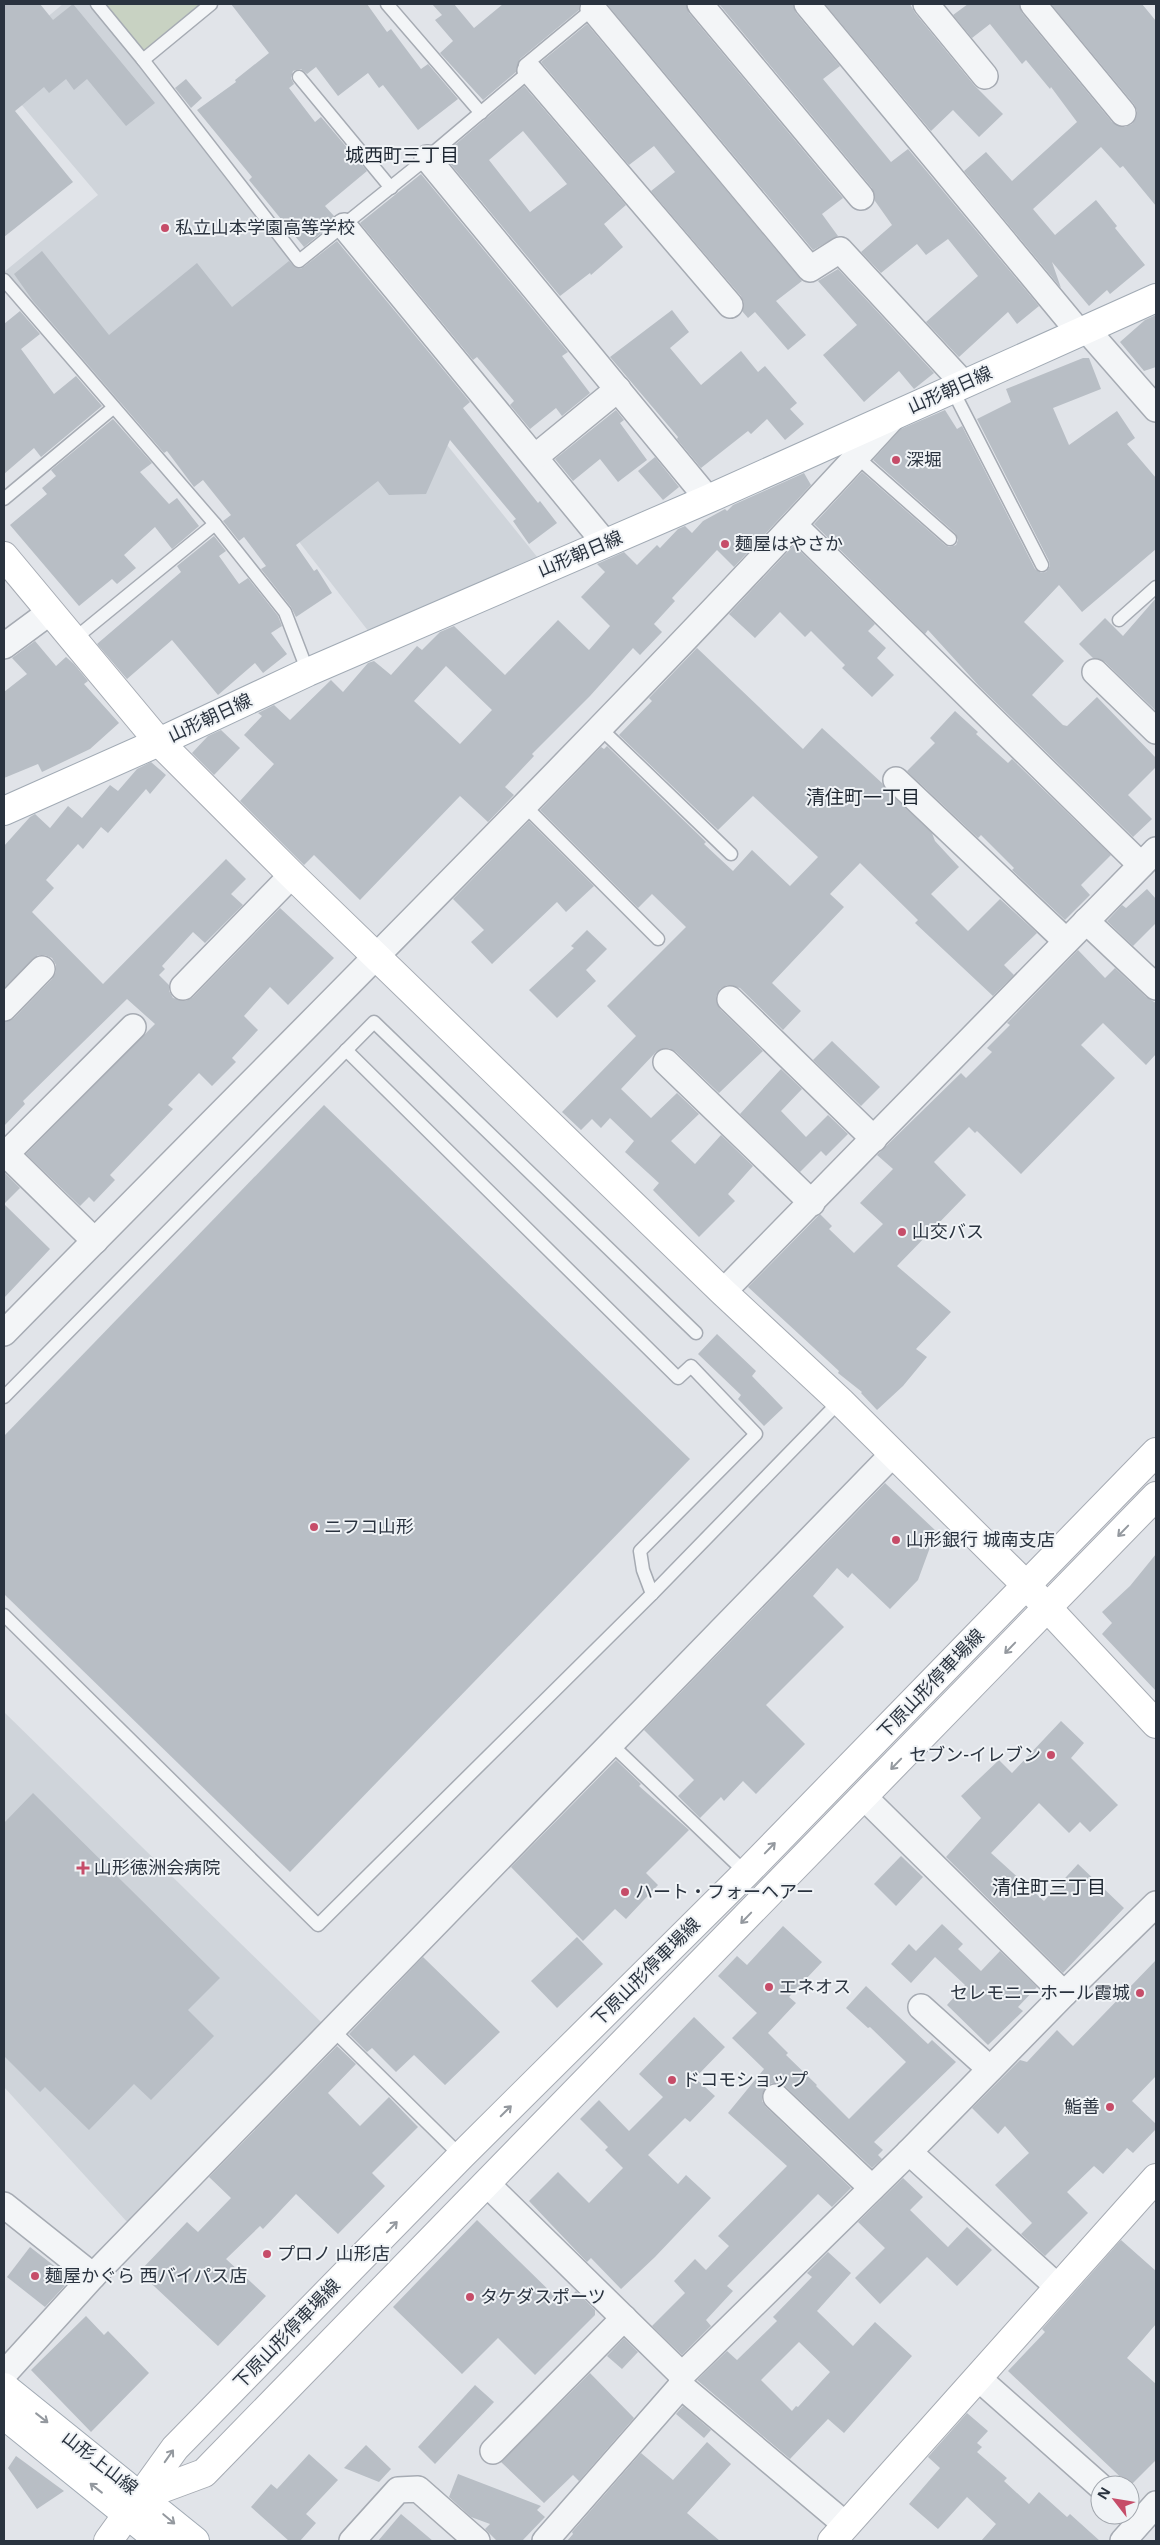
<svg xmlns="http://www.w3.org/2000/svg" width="1160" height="2545" viewBox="0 0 1160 2545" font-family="'Noto Sans','Noto Sans JP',sans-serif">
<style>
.built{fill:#cfd4da}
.green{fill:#c8d2c2}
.building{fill:#b8bec5;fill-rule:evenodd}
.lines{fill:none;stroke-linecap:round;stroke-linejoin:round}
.lane-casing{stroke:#a6abb3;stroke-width:15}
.street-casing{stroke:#a6abb3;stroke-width:28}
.secondary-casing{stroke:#a6abb3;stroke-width:30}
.primary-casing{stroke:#a1aab4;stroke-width:30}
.lane{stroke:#f3f5f7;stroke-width:12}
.street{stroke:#f3f5f7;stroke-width:25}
.secondary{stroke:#fff;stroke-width:28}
.primary{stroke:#fff;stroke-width:28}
.oneway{stroke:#94999f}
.poi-dot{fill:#c64d69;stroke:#f0f3f6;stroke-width:2}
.labels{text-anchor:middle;stroke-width:4;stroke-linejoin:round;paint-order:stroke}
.poi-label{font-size:18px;fill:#2a333f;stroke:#f0f3f6;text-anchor:start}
.street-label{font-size:18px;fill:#2a333f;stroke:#f0f3f6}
.neighbourhood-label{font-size:19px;fill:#1c2530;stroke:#f0f3f6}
</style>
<rect width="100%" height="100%" fill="#e1e4e9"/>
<!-- built -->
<g class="built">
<path d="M63,4H97L299,261L538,558L369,632L166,370L113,408L4,280V272L98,195L4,84V53Z"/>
<path d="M4,1712L322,2023L128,2223L4,2087Z"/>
</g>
<!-- green -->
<path class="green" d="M97,4H211L143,60Z"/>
<!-- building -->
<g class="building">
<path d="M4,4H40L53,20L73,4L155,103L126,126L87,79L74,90L66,79L49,93L44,87L15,111L73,182L4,237Z"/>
<path d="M231,4H367L387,32L391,29L421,69L428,64L458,99L418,130L383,85L379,88L368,73L338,96L316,67L307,74L301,69L293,71L291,78L294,84L289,88L315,122L321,117L367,171L325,206L334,216L330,226L304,247L249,180L252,177L197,110L236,82L235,80L269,53Z"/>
<path d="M432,4H454L474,28L503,4H580L579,10L520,59L516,72L483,100L440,53L453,41L435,20L442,15Z"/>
<path d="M607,4H686L689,13L843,198L822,214L838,236L813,250Z"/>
<path d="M719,4H793L796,13L840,66L823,79L891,162L908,149L1039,306L1017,324L1008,312L959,357L956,354L926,322L978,276L948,239L926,255L917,244L881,273L861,252L892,225L875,201L872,188Z"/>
<path d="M825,4H910L915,13L974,85L1003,114L979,137L953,110L931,131Z"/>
<path d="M968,4H1019L1022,13L1112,122L1125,127L1132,124L1136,118L1137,111L1134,104L1051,4H1142L1156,21V206L1123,166L1120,168L1101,147L1033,209L1055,235L1096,200L1117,226L1115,228L1145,265L1110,294L1107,290L1089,306L1052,262L1061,288L964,171L986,152L1012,181L1077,122L1051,87L1050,89L1026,60L1022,64L990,24L972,38L953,15Z"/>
<path d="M587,24L802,281L776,301L806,335L788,350L755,312L748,318L742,311L744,303L741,296L651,191L675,172L654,146L629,165L541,62Z"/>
<path d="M186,79L202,98L191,108L175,88Z"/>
<path d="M524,86L626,205L604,224L623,247L591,275L590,273L560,296L443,155ZM523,131L567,184L530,212L489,160Z"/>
<path d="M421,174L568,352L562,356L590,393L562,416L556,408L530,429L510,405L514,401L483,364L477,357L473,360L360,223Z"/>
<path d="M337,241L470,402L463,408L538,503L540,501L557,523L529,544L513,521L516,519L450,440L426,494L389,495L378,481L296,545L314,571L317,569L332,593L296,617L291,607L261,569L266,566L244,537L239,541L223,521L231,515L203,480L194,487L167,451L164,453L33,301L14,274L42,251L109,335L197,263L232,307L289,261L296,268L301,269Z"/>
<path d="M838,269L934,373L914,389L899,371L864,402L823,355L857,325L818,281Z"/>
<path d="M672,310L689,332L670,348L701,385L741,351L758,372L765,366L797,403L790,409L804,424L785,440L767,419L751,434L748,431L701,468L677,439L678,437L610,357Z"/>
<path d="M20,311L40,334L21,349L54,394L76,376L102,406L41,457L34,448L4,474V324Z"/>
<path d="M1156,315V367L1144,371L1120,342L1145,320Z"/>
<path d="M1083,358H1089L1101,389L1053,408L1069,445L1117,411L1135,438L1127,444L1156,478V549L1082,612L1059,585L1024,622L1064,661L1032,695L1063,725L1067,726L1097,697L1156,758V767L1128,795L1152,819L1133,837L979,686L928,630L925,634L814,524L862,472L945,545L949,547L956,545L958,540L955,533L873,460L901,429L945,410L957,429L962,426L1035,569L1041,573L1046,572L1050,566L1049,561L977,419L1011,402L1006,389Z"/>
<path d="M616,410L624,420L620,423L647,460L618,482L600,459L573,481L555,459Z"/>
<path d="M113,419L152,463L140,472L169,504L177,498L199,526L172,549L155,527L124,555L136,568L117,584L112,579L79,606L10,525L47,494L42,488L56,476L51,470Z"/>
<path d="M655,457L679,487L663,500L638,471Z"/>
<path d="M804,473L811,485L734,567L717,550L672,598L675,601L654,624L662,632L640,655L633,648L590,696L532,754L534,756L505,787L514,795L488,822L460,796L360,900L314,855L304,865L240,801L274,764L244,735L262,716L258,713L274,705L290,720L331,680L343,692L368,663L374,661L391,675L417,646L422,650L440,632L454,626L505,675L558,620L589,650L610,626L581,597L605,572L597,564L624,552L637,565L657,545L660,548L678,529L685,526L692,533L703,521L725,509L727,511L733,505ZM446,666L492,710L460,744L414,701Z"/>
<path d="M214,536L226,551L219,556L239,584L248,578L278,616L282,626L271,633L287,654L263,673L255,663L218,695L172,640L127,679L97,644L181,572L177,566Z"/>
<path d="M794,545L875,624L868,631L886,648L877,658L894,675L872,697L842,668L845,665L811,631L805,637L780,612L755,638L729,614Z"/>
<path d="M1156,598V711L1105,662L1093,658L1079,644L1105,618L1123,636Z"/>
<path d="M35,641L56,666L66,657L74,664L88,681L84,684L119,723L90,749L42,772L38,764L4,778V692L27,674L12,658Z"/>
<path d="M697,648L803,749L822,728L882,783L886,790L932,833L935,841L959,867L931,894L968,931L1000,899L1037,933L1004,965L1014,975L993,996L915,923L918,920L860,863L830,894L844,907L772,983L801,1011L783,1030L740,988L727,985L720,989L716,996L720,1009L763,1051L719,1093L676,1052L669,1048L656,1052L621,1089L651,1118L677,1093L699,1114L671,1141L695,1164L721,1135L753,1166L728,1194L735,1201L699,1237L653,1190L659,1183L625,1152L634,1141L610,1118L601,1128L592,1119L581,1130L562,1112L636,1036L607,1006L686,927L652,894L638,908L540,810L601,747L604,749L607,746L706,842L704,844L733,871L752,850L790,886L818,857L753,796L718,830L619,735L652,701L649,698Z"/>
<path d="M955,711L978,732L976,734L1008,763L1012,759L1111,855L1081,885L1090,895L1065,920L1012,870L1014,868L981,835L978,838L907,771L935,743L930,738Z"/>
<path d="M221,730L240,748L214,775L192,753L208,736Z"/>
<path d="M151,762L166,775L150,794L146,789L108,833L101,827L83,849L78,844L46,880L54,888L32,912L103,984L226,859L246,879L231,894L243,905L205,943L193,932L162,966L165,969L159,975L169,985V991L173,998L186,1001L193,997L280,908L334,958L288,1005L270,987L244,1016L258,1030L232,1058L236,1062L212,1086L199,1073L168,1105L173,1109L110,1175L115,1180L94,1202L89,1197L80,1206L26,1154L155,1024L127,999L23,1101L25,1104L4,1126V1022L14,1018L52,979L56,972V965L52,958L45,955H38L4,988V846L30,817L35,814L50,828L68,806L82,818L110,785L118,791L137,769Z"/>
<path d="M529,821L594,886L566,912L557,902L492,964L471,942L484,930L453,899Z"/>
<path d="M1147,889L1156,899V923L1133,946L1107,921L1122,905L1126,908Z"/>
<path d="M587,930L607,949L586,970L596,981L557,1018L529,990L574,948L571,946Z"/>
<path d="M1078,950L1105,978L1115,968L1146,997L1156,1003V1054L1146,1065L1103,1023L1081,1045L1115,1078L1021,1174L977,1131L975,1133L969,1127L934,1162L966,1195L897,1266L951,1312L916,1349L927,1357L903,1386L877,1410L861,1393L862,1392L838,1373L839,1371L748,1287L820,1214L832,1226L829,1229L854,1253L883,1224L860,1203L893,1169L877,1155L961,1073L966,1078L992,1052L987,1048L1010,1025L1007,1023Z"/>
<path d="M832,1041L880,1087L861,1106L813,1060Z"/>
<path d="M781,1069L802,1089L781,1111L806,1137L828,1115L848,1134L826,1156L821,1151L800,1172L740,1114Z"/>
<path d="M324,1105L690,1459L290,1872L4,1594V1436Z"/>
<path d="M4,1172L20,1188L4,1204L50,1249L4,1298Z"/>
<path d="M717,1334L756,1371L752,1376L783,1408L764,1426L738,1399L741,1395L698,1354Z"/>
<path d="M885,1483L936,1531L918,1580L890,1609L852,1573L848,1578L837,1568L813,1596L844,1627L766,1705L805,1744L756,1794L743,1781L724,1801L721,1797L700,1818L678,1796L694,1780L644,1730Z"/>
<path d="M1156,1554V1691L1102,1634L1112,1623L1102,1612L1130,1586Z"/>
<path d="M1061,1721L1084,1743L1071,1758L1118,1805L1090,1832L1080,1822L1069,1833L1039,1803L991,1853L1044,1901L1078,1864L1124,1908L1063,1973L946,1857L981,1818L961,1796L999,1760L1012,1773Z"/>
<path d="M616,1760L641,1784L639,1786L689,1830L646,1873L658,1885L626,1919L615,1909L583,1941L511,1867Z"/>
<path d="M33,1793L220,1978L188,2010L214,2036L151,2100L134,2084L89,2130L45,2087L40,2092L4,2056V1823Z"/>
<path d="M901,1856L923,1877L896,1906L874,1884Z"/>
<path d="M942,1924L963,1944L958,1949L981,1971L1000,1951L1037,1987L1018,2007L1023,2011L988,2045L947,2005L965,1985L935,1957L911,1983L891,1964L909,1944L916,1951Z"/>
<path d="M783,1926L822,1962L789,1997L796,2003L768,2033L788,2053L786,2055L817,2085L816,2086L849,2119L906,2062L870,2027L868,2028L846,2008L866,1986L928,2044L932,2040L956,2062L874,2142L883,2150L878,2155L882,2159L872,2168L786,2087L772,2083L765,2088L762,2101L766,2107L851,2188L832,2207L818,2194L727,2286L733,2291L706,2320L711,2326L682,2355L652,2326L685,2293L674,2281L695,2259L706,2270L729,2246L718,2236L787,2166L728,2113L764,2069L732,2038L757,2013L718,1976L737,1956L747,1965Z"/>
<path d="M577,1937L603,1964L557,2008L531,1981Z"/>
<path d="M423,1957L500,2032L445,2085L414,2055L396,2072L372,2048L367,2052L349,2034Z"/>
<path d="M1156,1960V2076L1132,2101L1156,2124V2129L1133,2153L1127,2148L1103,2174L1094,2166L1067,2192L1088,2213L1045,2256L1021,2234L1032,2223L995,2185L1029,2153L1005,2126L998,2134L972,2108L1020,2060L1027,2062L1057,2030L1073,2046Z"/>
<path d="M694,2017L725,2047L695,2078L715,2096L690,2122L685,2118L648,2155L678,2184L686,2175L711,2198L655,2257L621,2289L591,2258L587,2262L529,2201L558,2172L589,2203L623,2168L605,2150L608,2147L580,2119L599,2100L629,2131L663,2097L639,2074Z"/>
<path d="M337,2046L356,2064L328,2093L360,2126L389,2097L418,2127L372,2173L385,2186L338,2234L296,2194L263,2229L260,2226L226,2259L266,2296L218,2346L139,2272L187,2222L198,2232L231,2198L209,2177Z"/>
<path d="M903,2178L923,2197L910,2210L948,2247L967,2227L992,2250L957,2286L927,2257L880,2304L855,2278L885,2248L858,2222Z"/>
<path d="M477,2220L563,2304L576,2291L595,2310V2315L535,2375L498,2338L462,2374L393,2307Z"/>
<path d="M1121,2240L1156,2271V2324L1127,2358L1156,2384V2460L1130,2486L1008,2371L1045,2332L1042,2329Z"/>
<path d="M30,2247L71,2279L45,2307L7,2277Z"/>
<path d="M828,2252L851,2273L817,2311L853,2346L875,2322L912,2356L844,2433L828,2419L790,2459L697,2380L727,2351L737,2360L777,2321L773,2317L812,2277L807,2273ZM799,2342L830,2372L798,2407L796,2406L792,2411L761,2380Z"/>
<path d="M86,2316L104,2335L108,2331L149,2373L91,2432L31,2370Z"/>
<path d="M624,2338L638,2352L622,2369L607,2356Z"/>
<path d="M590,2373L634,2418L579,2481L573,2475L544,2503L501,2462Z"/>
<path d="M475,2385L494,2402L435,2464L418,2447Z"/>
<path d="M683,2406L711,2430L704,2438L676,2414Z"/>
<path d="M967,2413L988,2431L977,2443L982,2447L977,2452L1007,2478L1004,2481L1029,2504L1039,2492L1067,2517L1070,2514L1100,2541H981L996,2524L967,2497L938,2529L909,2504L940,2468L928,2457Z"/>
<path d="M707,2442L731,2464L687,2513L720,2541H567L573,2534L572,2532L641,2453L673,2480Z"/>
<path d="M366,2445L391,2469L379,2482L344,2468Z"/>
<path d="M309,2454L338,2480L306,2514L316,2523L300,2541H289L251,2507L271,2484L277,2489Z"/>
<path d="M16,2456L64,2491L37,2509L8,2468Z"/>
<path d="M458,2474L541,2506L537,2510L545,2517L522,2541H497L485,2529L490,2524L471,2517L449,2497Z"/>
<path d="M401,2514L433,2541H378Z"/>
</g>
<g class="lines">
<defs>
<g id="lane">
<path d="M97,4L143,60L211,4"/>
<path d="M387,4L481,113"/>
<path d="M143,60L299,261L427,158L530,71L525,65L595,7"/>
<path d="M299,77L391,188"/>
<path d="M4,280L215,524L285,612L308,672"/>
<path d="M952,389L1042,565"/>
<path d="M857,457L950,539"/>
<path d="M4,499L113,408"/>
<path d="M1119,620L1156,587"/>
<path d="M73,640L215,524"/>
<path d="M599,727L731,854"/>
<path d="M524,805L658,939"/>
<path d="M346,1050L678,1378L691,1366L756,1434L640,1551L643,1570L652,1594"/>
<path d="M4,1397L374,1022L696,1333"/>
<path d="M4,1615L318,1925L652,1594L840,1401"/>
<path d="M610,1743L746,1873"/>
<path d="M332,2029L461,2156"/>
</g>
<g id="street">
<path d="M700,4L861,197"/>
<path d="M807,4L1079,332"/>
<path d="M926,4L985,76"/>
<path d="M1033,4L1123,113"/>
<path d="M593,9L810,269L840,250L964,384"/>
<path d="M530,71L730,305"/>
<path d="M427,158L708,499"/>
<path d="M344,226L605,543"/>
<path d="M1086,329L1156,409"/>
<path d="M535,457L618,389"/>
<path d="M794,525L1141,865"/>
<path d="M4,646L50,612"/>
<path d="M1095,672L1156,731"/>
<path d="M896,780L1066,941"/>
<path d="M1086,921L1156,987"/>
<path d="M183,987L292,875"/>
<path d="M730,999L874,1139"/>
<path d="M4,1008L42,969"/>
<path d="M666,1062L812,1203"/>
<path d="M4,1152L95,1241"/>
<path d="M6,1154L133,1027"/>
<path d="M723,1292L1156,850"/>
<path d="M4,1333C302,1029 607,730 895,415"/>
<path d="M864,1797L1064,1994"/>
<path d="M921,2007L990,2069"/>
<path d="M776,2097L872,2188"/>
<path d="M909,2152L1059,2288"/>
<path d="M486,2183L682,2375"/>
<path d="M4,2205L93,2276"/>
<path d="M4,2374L93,2276L892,1455"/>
<path d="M978,2378L1100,2486"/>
<path d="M681,2386L846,2525"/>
<path d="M493,2451L624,2318"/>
<path d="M352,2541L398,2490L418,2489L477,2541"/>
<path d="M545,2541L681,2386L682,2375L909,2152L1064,1994L1156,1904"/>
<path d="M1123,2541L1156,2504"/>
</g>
<g id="secondary">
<path d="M4,556L159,742L292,875L723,1292L840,1401L1027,1586L1156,1724"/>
<path d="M142,2496L204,2473L1156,1496"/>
<path d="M108,2541L175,2448L461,2156L746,1873L1156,1452"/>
<path d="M832,2541L1156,2178"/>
</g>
<g id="primary">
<path d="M4,811L159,742L308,672L708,499L1156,298"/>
<path d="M4,2387L195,2541"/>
<path d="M4,2415L160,2541"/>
</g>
</defs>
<!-- lane casing -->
<use href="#lane" class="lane-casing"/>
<!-- street casing -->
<use href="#street" class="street-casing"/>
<!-- secondary casing -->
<use href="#secondary" class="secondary-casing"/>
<!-- primary casing -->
<use href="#primary" class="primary-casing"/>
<!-- lane -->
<use href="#lane" class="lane"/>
<!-- street -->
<use href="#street" class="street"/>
<!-- secondary -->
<use href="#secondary" class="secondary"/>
<!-- primary -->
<use href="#primary" class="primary"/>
</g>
<!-- one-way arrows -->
<defs><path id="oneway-shaft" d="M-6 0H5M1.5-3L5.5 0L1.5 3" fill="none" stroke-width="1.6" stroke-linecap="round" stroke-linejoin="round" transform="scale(1.25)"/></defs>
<g class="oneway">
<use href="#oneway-shaft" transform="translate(1123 1531) rotate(134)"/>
<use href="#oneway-shaft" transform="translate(1010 1648) rotate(134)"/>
<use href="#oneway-shaft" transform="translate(896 1764) rotate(134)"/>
<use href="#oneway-shaft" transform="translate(770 1848) rotate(-46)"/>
<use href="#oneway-shaft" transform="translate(746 1918) rotate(134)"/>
<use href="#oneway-shaft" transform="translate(506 2111) rotate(-45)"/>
<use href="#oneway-shaft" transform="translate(392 2227) rotate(-46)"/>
<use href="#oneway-shaft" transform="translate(42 2418) rotate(38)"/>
<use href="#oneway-shaft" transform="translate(169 2456) rotate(-55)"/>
<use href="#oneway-shaft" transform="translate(96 2488) rotate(-142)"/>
<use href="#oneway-shaft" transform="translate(169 2519) rotate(40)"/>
</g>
<!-- markers -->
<g class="poi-dot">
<circle cx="165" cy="228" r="5"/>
<circle cx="896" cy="460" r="5"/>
<circle cx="725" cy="544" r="5"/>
<circle cx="902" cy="1232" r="5"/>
<circle cx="314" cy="1527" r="5"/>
<circle cx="896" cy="1540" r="5"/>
<circle cx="1051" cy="1755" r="5"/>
<path d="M80.5 1860.5h5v5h5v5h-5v5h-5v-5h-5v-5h5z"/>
<circle cx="625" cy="1892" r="5"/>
<circle cx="769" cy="1987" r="5"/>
<circle cx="1140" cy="1993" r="5"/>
<circle cx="672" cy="2080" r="5"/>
<circle cx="1110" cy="2107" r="5"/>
<circle cx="267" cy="2254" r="5"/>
<circle cx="35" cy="2276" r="5"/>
<circle cx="470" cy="2297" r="5"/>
</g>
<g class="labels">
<!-- poi labels -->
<g class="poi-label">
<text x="175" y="234">私立山本学園高等学校</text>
<text x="906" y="466">深堀</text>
<text x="735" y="550">麺屋はやさか</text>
<text x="912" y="1238">山交バス</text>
<text x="324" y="1533">ニフコ山形</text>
<text x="906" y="1546">山形銀行 城南支店</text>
<text x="1041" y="1761" text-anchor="end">セブン-イレブン</text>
<text x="94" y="1874">山形徳洲会病院</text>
<text x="635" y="1898">ハート・フォーヘアー</text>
<text x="779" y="1993">エネオス</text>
<text x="1130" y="1999" text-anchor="end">セレモニーホール霞城</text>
<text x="682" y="2086">ドコモショップ</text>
<text x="1100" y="2113" text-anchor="end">鮨善</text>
<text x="277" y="2260">プロノ 山形店</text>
<text x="45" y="2282">麺屋かぐら 西バイパス店</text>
<text x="480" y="2303">タケダスポーツ</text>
</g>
<!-- street labels -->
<g class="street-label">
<text transform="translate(950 390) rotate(-24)" y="6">山形朝日線</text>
<text transform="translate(580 554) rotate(-23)" y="6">山形朝日線</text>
<text transform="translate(210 718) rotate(-25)" y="6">山形朝日線</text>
<text transform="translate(931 1684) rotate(-46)" y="6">下原山形停車場線</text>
<text transform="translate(646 1972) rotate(-45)" y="6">下原山形停車場線</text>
<text transform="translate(287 2334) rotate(-46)" y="6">下原山形停車場線</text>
<text transform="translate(100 2463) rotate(38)" y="6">山形上山線</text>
</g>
<!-- neighbourhood labels -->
<g class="neighbourhood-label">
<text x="402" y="162">城西町三丁目</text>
<text x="863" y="804">清住町一丁目</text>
<text x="1049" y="1894">清住町三丁目</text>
</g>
</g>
<!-- border -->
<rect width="1160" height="2545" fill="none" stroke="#2a333f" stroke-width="10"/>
<!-- north arrow -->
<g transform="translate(1115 2500) rotate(301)"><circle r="24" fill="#f0f3f6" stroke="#a1a6ad"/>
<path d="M0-4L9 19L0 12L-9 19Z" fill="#c64d69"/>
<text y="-8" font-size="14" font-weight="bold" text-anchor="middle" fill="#2a333f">N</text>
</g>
</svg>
